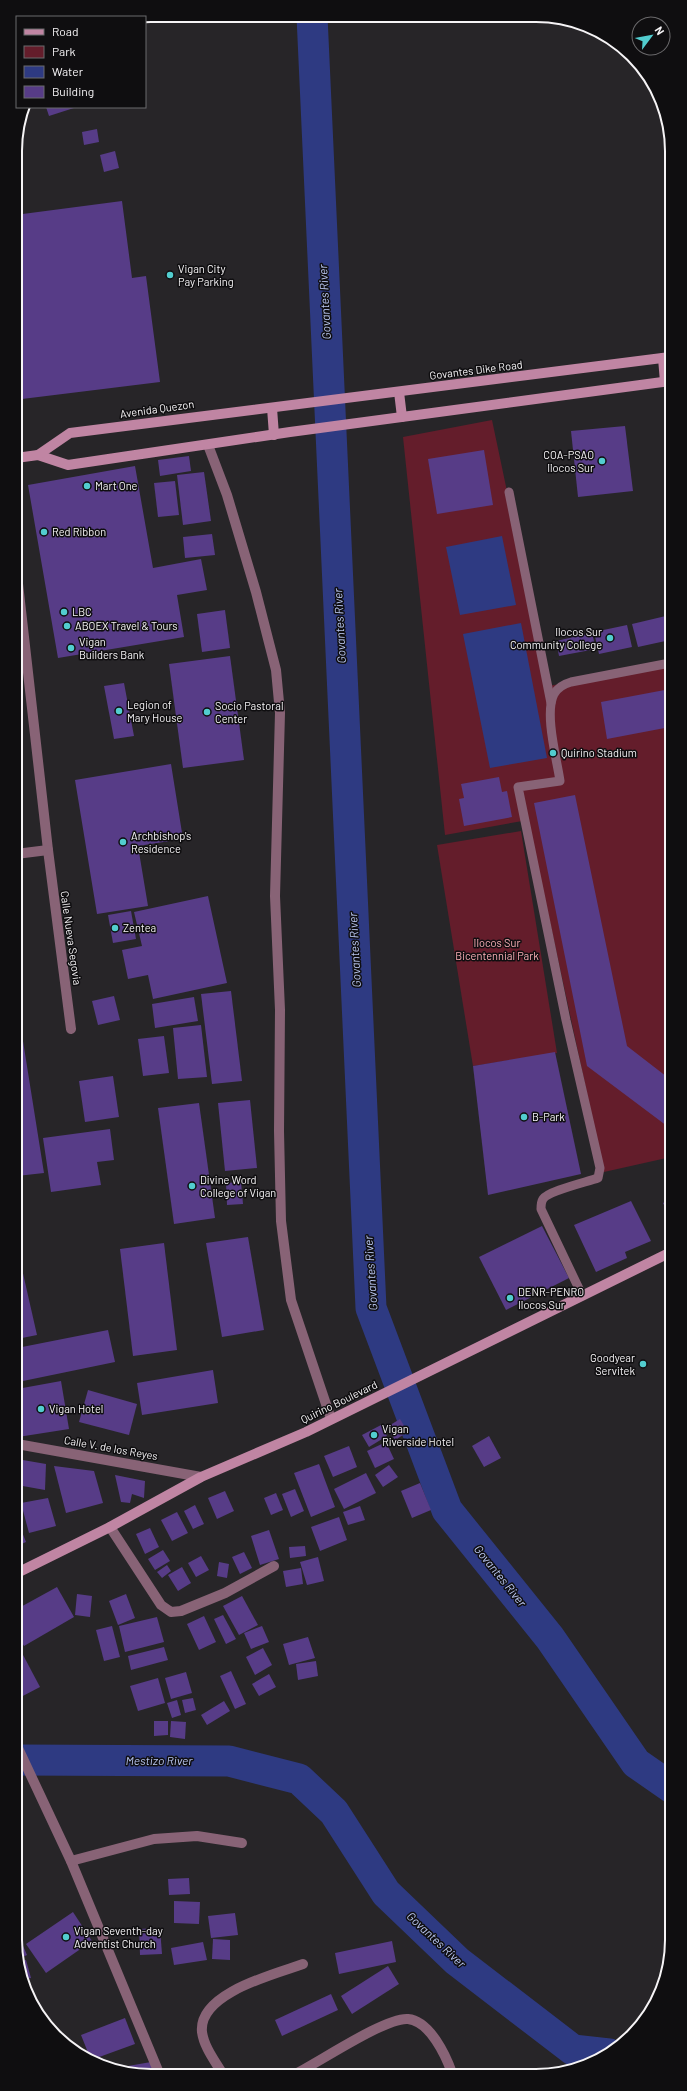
<svg xmlns="http://www.w3.org/2000/svg" width="687" height="2091" viewBox="0 0 687 2091" font-family="Barlow,sans-serif">
<style>
.green{fill:#641d2b}
.water{fill:#2e3a82}
.lines{fill:none;stroke-linecap:round;stroke-linejoin:round}
.river{stroke:#2e3a82;stroke-width:31}
.building{fill:#573c87}
.service{stroke:#886376;stroke-width:9}
.minor{stroke:#886376;stroke-width:10}
.tertiary{stroke:#886376;stroke-width:10}
.secondary{stroke:#c085a3;stroke-width:10}
.poi-dot{fill:#52cdcf;stroke:#0f0e10;stroke-width:1.5}
.labels{text-anchor:middle;stroke-width:3;stroke-linejoin:round;paint-order:stroke}
.poi-label{font-size:11px;fill:#f6f4f6;stroke:#0f0e10;text-anchor:start}
.street-label{font-size:11px;fill:#f6f4f6;stroke:#0f0e10}
.park-label{font-size:11px;fill:#fdb0b8;stroke:#0f0e10}
.water-label{font-size:12px;font-style:italic;fill:#b9c6f0;stroke:#0f0e10}
.rim{fill:none;stroke:#f6f4f6;stroke-width:2}
</style>
<rect width="100%" height="100%" fill="#272528"/>
<!-- green -->
<g class="green">
<path d="M492,420L548,686L670,665L671,1157L604,1172L528,820L445,835L403,437Z"/>
<path d="M521,831L557,1053L473,1066L437,845Z"/>
</g>
<!-- water -->
<g class="water">
<path d="M502,536L516,605L460,615L446,547Z"/>
<path d="M521,623L547,758L490,768L463,634Z"/>
</g>
<g class="lines">
<!-- river -->
<g class="river">
<path d="M312,16L371,1308L447,1510L550,1638L636,1763L672,1788"/>
<path d="M17,1760L229,1761L299,1779L334,1812L386,1893L457,1961L573,2050L609,2054"/>
</g>
</g>
<!-- building -->
<g class="building">
<path d="M46,107H77L49,116Z"/>
<path d="M97,129L99,142L84,145L82,132Z"/>
<path d="M115,151L119,168L104,172L100,155Z"/>
<path d="M122,201L132,278L146,276L160,382L22,399L16,352L15,215Z"/>
<path d="M670,312V331H669L665,313Z"/>
<path d="M625,426L633,491L578,497L571,431Z"/>
<path d="M484,450L493,505L437,514L428,459Z"/>
<path d="M189,456L191,471L160,476L158,460Z"/>
<path d="M135,466L153,568L201,559L207,590L177,595L184,637L58,658L28,485Z"/>
<path d="M204,472L211,521L183,525L177,475Z"/>
<path d="M175,481L179,515L158,517L154,483Z"/>
<path d="M212,534L215,555L185,558L183,537Z"/>
<path d="M225,610L230,648L202,652L197,614Z"/>
<path d="M670,615V640L638,647L632,624Z"/>
<path d="M627,625L632,647L599,654L594,632Z"/>
<path d="M592,633L596,649L559,656L556,641Z"/>
<path d="M230,656L244,760L183,768L169,664Z"/>
<path d="M124,683L134,736L114,739L104,686Z"/>
<path d="M670,689V727L607,739L601,702Z"/>
<path d="M171,764L183,839L138,846L148,906L97,914L75,780Z"/>
<path d="M499,777L502,792L507,791L512,817L464,826L459,799L464,798L461,784Z"/>
<path d="M575,795L627,1046L671,1080V1129L587,1066L534,803Z"/>
<path d="M208,896L227,983L153,999L148,975L128,979L122,950L142,946L134,912Z"/>
<path d="M131,911L136,939L113,943L108,915Z"/>
<path d="M231,991L242,1081L212,1084L201,994Z"/>
<path d="M114,996L120,1020L98,1025L92,1001Z"/>
<path d="M16,997L44,1173L17,1176V1121Z"/>
<path d="M194,997L198,1021L155,1028L152,1004Z"/>
<path d="M201,1025L207,1077L178,1079L173,1028Z"/>
<path d="M164,1036L169,1073L143,1076L138,1039Z"/>
<path d="M555,1052L581,1174L488,1195L473,1066Z"/>
<path d="M113,1076L119,1117L85,1122L79,1081Z"/>
<path d="M250,1100L257,1168L225,1171L218,1103Z"/>
<path d="M199,1103L215,1218L174,1224L158,1108Z"/>
<path d="M110,1129L114,1160L97,1162L101,1185L51,1192L43,1138Z"/>
<path d="M241,1182L243,1204L227,1205L226,1183Z"/>
<path d="M671,1199V1219L663,1203Z"/>
<path d="M631,1201L651,1241L625,1252L627,1258L596,1272L574,1225Z"/>
<path d="M542,1226L569,1278L506,1310L479,1257Z"/>
<path d="M248,1237L264,1330L222,1337L206,1243Z"/>
<path d="M164,1243L177,1350L133,1356L120,1249Z"/>
<path d="M17,1247L37,1335L17,1339Z"/>
<path d="M108,1330L115,1362L23,1381L17,1348Z"/>
<path d="M213,1370L218,1403L142,1415L137,1383Z"/>
<path d="M61,1381L69,1429L18,1437L17,1389Z"/>
<path d="M88,1390L137,1404L129,1435L79,1422Z"/>
<path d="M400,1419L408,1432L395,1440L387,1427Z"/>
<path d="M381,1425L387,1436L369,1447L362,1435Z"/>
<path d="M489,1436L501,1458L484,1467L472,1446Z"/>
<path d="M386,1442L394,1459L375,1468L367,1451Z"/>
<path d="M349,1446L357,1467L333,1477L324,1456Z"/>
<path d="M17,1459L46,1464L45,1490L17,1485Z"/>
<path d="M319,1464L335,1507L311,1517L294,1473Z"/>
<path d="M389,1465L398,1477L383,1487L375,1475Z"/>
<path d="M54,1466L94,1471L103,1503L66,1513Z"/>
<path d="M366,1473L376,1493L344,1509L334,1489Z"/>
<path d="M115,1475L145,1481L144,1498L132,1494L130,1503L121,1502Z"/>
<path d="M420,1483L431,1510L412,1518L401,1491Z"/>
<path d="M295,1489L304,1511L291,1517L282,1494Z"/>
<path d="M225,1491L234,1511L217,1519L208,1498Z"/>
<path d="M276,1493L283,1510L271,1515L264,1498Z"/>
<path d="M48,1498L56,1526L29,1533L21,1503Z"/>
<path d="M195,1505L204,1524L193,1529L184,1511Z"/>
<path d="M360,1506L365,1520L348,1525L343,1512Z"/>
<path d="M177,1512L188,1533L172,1541L161,1520Z"/>
<path d="M339,1517L347,1540L320,1551L311,1527Z"/>
<path d="M18,1522L26,1542L17,1546V1523Z"/>
<path d="M150,1528L159,1547L145,1554L136,1534Z"/>
<path d="M269,1530L279,1559L260,1565L251,1536Z"/>
<path d="M305,1546L306,1556L290,1558L289,1547Z"/>
<path d="M163,1550L170,1561L155,1570L148,1559Z"/>
<path d="M244,1552L252,1568L240,1574L232,1557Z"/>
<path d="M201,1556L209,1570L196,1577L188,1563Z"/>
<path d="M318,1557L324,1581L307,1585L300,1562Z"/>
<path d="M219,1562L229,1564L227,1578L217,1576Z"/>
<path d="M167,1565L171,1571L162,1578L157,1572Z"/>
<path d="M182,1567L191,1583L178,1591L168,1575Z"/>
<path d="M301,1568L303,1584L286,1587L283,1571Z"/>
<path d="M57,1587L74,1617L24,1646L17,1635V1609Z"/>
<path d="M77,1594L92,1596L90,1617L75,1615Z"/>
<path d="M126,1594L135,1618L118,1625L109,1601Z"/>
<path d="M242,1596L258,1625L239,1635L223,1606Z"/>
<path d="M223,1615L236,1639L226,1644L214,1619Z"/>
<path d="M204,1616L216,1642L199,1650L187,1624Z"/>
<path d="M157,1617L164,1642L125,1652L119,1626Z"/>
<path d="M112,1626L120,1657L104,1661L96,1630Z"/>
<path d="M262,1626L269,1642L251,1649L244,1633Z"/>
<path d="M308,1637L315,1658L289,1665L283,1644Z"/>
<path d="M164,1647L168,1660L131,1670L128,1656Z"/>
<path d="M263,1648L272,1665L255,1675L246,1657Z"/>
<path d="M22,1653L40,1687L19,1698L17,1655Z"/>
<path d="M316,1661L318,1676L298,1680L296,1664Z"/>
<path d="M231,1671L246,1704L235,1709L220,1676Z"/>
<path d="M186,1672L192,1693L171,1699L165,1678Z"/>
<path d="M269,1674L276,1687L259,1696L252,1684Z"/>
<path d="M158,1678L165,1703L138,1711L130,1686Z"/>
<path d="M193,1698L196,1710L185,1713L182,1700Z"/>
<path d="M177,1700L181,1715L172,1718L167,1703Z"/>
<path d="M224,1701L230,1711L207,1725L201,1715Z"/>
<path d="M154,1721H168V1735L154,1736Z"/>
<path d="M171,1721L186,1722L185,1739L170,1737Z"/>
<path d="M189,1878L190,1894L169,1895L168,1879Z"/>
<path d="M174,1901L200,1902L199,1924L174,1923Z"/>
<path d="M73,1912L92,1941L46,1973L26,1944Z"/>
<path d="M235,1913L238,1935L211,1938L208,1916Z"/>
<path d="M160,1928L162,1954L140,1955L139,1929Z"/>
<path d="M20,1939L27,1955L18,1959V1940Z"/>
<path d="M213,1939L230,1940V1960L212,1959Z"/>
<path d="M392,1941L396,1962L339,1974L335,1953Z"/>
<path d="M203,1942L207,1960L174,1965L171,1948Z"/>
<path d="M26,1960L31,1978L22,1980L18,1962Z"/>
<path d="M388,1966L399,1984L352,2014L341,1996Z"/>
<path d="M331,1994L338,2010L282,2036L275,2020Z"/>
<path d="M125,2018L135,2044L91,2060L81,2035Z"/>
<path d="M151,2062L153,2073H130L128,2066Z"/>
</g>
<g class="lines">
<!-- service -->
<g class="service">
<path d="M509,492L551,703"/>
<path d="M582,1295L541,1209C541,1206 541,1202 543,1199C548,1191 587,1182 598,1178L600,1168L566,1020L518,787L560,781C557,760 544,713 554,694C558,687 564,684 571,682L670,663"/>
</g>
<!-- minor -->
<g class="minor">
<path d="M16,566L48,850L71,1029"/>
<path d="M16,854L48,850"/>
<path d="M110,1527L161,1605L171,1612L181,1611L225,1593L274,1566"/>
<path d="M17,1746L71,1861L159,2073"/>
<path d="M71,1861L154,1839L197,1836L242,1843"/>
<path d="M222,2073C215,2061 204,2047 202,2032C198,1993 275,1974 303,1964"/>
<path d="M297,2073C321,2061 386,2017 408,2019C430,2021 446,2056 452,2073"/>
</g>
<!-- tertiary -->
<g class="tertiary">
<path d="M208,445L227,495L256,592L276,670L280,713L275,896L280,1010L279,1131L281,1221L291,1300L331,1419"/>
<path d="M17,1444L201,1477"/>
</g>
<!-- secondary -->
<g class="secondary">
<path d="M663,358L665,382"/>
<path d="M399,392L402,417"/>
<path d="M272,408L274,435"/>
<path d="M38,455L68,465L290,432L670,381"/>
<path d="M16,458L38,455L70,433L670,357"/>
<path d="M17,1573L110,1527L201,1477L306,1432L671,1252"/>
</g>
</g>
<!-- markers -->
<g class="poi-dot">
<circle cx="170" cy="275" r="4"/>
<circle cx="602" cy="461" r="4"/>
<circle cx="87" cy="486" r="4"/>
<circle cx="44" cy="532" r="4"/>
<circle cx="64" cy="612" r="4"/>
<circle cx="67" cy="626" r="4"/>
<circle cx="610" cy="638" r="4"/>
<circle cx="71" cy="648" r="4"/>
<circle cx="119" cy="711" r="4"/>
<circle cx="207" cy="712" r="4"/>
<circle cx="553" cy="753" r="4"/>
<circle cx="123" cy="842" r="4"/>
<circle cx="115" cy="928" r="4"/>
<circle cx="524" cy="1117" r="4"/>
<circle cx="192" cy="1186" r="4"/>
<circle cx="510" cy="1298" r="4"/>
<circle cx="643" cy="1364" r="4"/>
<circle cx="41" cy="1409" r="4"/>
<circle cx="374" cy="1435" r="4"/>
<circle cx="66" cy="1937" r="4"/>
</g>
<g class="labels">
<!-- poi labels -->
<g class="poi-label">
<text x="178" y="273">Vigan City<tspan x="178" dy="13">Pay Parking</tspan></text>
<text x="594" y="459" text-anchor="end">COA-PSAO<tspan x="594" dy="13">Ilocos Sur</tspan></text>
<text x="95" y="490">Mart One</text>
<text x="52" y="536">Red Ribbon</text>
<text x="72" y="616">LBC</text>
<text x="75" y="630">ABOEX Travel &amp; Tours</text>
<text x="602" y="636" text-anchor="end">Ilocos Sur<tspan x="602" dy="13">Community College</tspan></text>
<text x="79" y="646">Vigan<tspan x="79" dy="13">Builders Bank</tspan></text>
<text x="127" y="709">Legion of<tspan x="127" dy="13">Mary House</tspan></text>
<text x="215" y="710">Socio Pastoral<tspan x="215" dy="13">Center</tspan></text>
<text x="561" y="757">Quirino Stadium</text>
<text x="131" y="840">Archbishop's<tspan x="131" dy="13">Residence</tspan></text>
<text x="123" y="932">Zentea</text>
<text x="532" y="1121">B-Park</text>
<text x="200" y="1184">Divine Word<tspan x="200" dy="13">College of Vigan</tspan></text>
<text x="518" y="1296">DENR-PENRO<tspan x="518" dy="13">Ilocos Sur</tspan></text>
<text x="635" y="1362" text-anchor="end">Goodyear<tspan x="635" dy="13">Servitek</tspan></text>
<text x="49" y="1413">Vigan Hotel</text>
<text x="382" y="1433">Vigan<tspan x="382" dy="13">Riverside Hotel</tspan></text>
<text x="74" y="1935">Vigan Seventh-day<tspan x="74" dy="13">Adventist Church</tspan></text>
</g>
<!-- street labels -->
<g class="street-label">
<text transform="translate(476 370) rotate(-7)" y="4">Govantes Dike Road</text>
<text transform="translate(157 409) rotate(-8)" y="4">Avenida Quezon</text>
<text transform="translate(71 938) rotate(82)" y="4">Calle Nueva Segovia</text>
<text transform="translate(339 1402) rotate(-26)" y="4">Quirino Boulevard</text>
<text transform="translate(111 1448) rotate(10)" y="4">Calle V. de los Reyes</text>
</g>
<!-- park labels -->
<g class="park-label">
<text x="497" y="947">Ilocos Sur<tspan x="497" dy="13">Bicentennial Park</tspan></text>
</g>
<!-- water labels -->
<g class="water-label">
<text transform="translate(325 302) rotate(-93)" y="4">Govantes River</text>
<text transform="translate(340 626) rotate(-93)" y="4">Govantes River</text>
<text transform="translate(355 950) rotate(-93)" y="4">Govantes River</text>
<text transform="translate(371 1273) rotate(-94)" y="4">Govantes River</text>
<text transform="translate(500 1576) rotate(51)" y="4">Govantes River</text>
<text x="159" y="1765">Mestizo River</text>
<text transform="translate(436 1940) rotate(43)" y="4">Govantes River</text>
</g>
</g>
<!-- crop -->
<path d="M0 0H687V2091H0ZM151 22H536A129 129 0 0 1 665 151V1940A129 129 0 0 1 536 2069H151A129 129 0 0 1 22 1940V151A129 129 0 0 1 151 22Z" fill="#0f0e10" fill-rule="evenodd"/>
<path class="rim" d="M151 22H536A129 129 0 0 1 665 151V1940A129 129 0 0 1 536 2069H151A129 129 0 0 1 22 1940V151A129 129 0 0 1 151 22Z"/>
<!-- legend -->
<rect x="16" y="16" width="130" height="92" fill="#0f0e10" stroke="#6b6a6c"/>
<rect x="24" y="29" width="20" height="6" fill="#c085a3" stroke="#6b6a6c"/>
<text x="52" y="36" font-size="12" fill="#f6f4f6">Road</text>
<rect x="24" y="46" width="20" height="12" fill="#641d2b" stroke="#6b6a6c"/>
<text x="52" y="56" font-size="12" fill="#f6f4f6">Park</text>
<rect x="24" y="66" width="20" height="12" fill="#2e3a82" stroke="#6b6a6c"/>
<text x="52" y="76" font-size="12" fill="#f6f4f6">Water</text>
<rect x="24" y="86" width="20" height="12" fill="#573c87" stroke="#6b6a6c"/>
<text x="52" y="96" font-size="12" fill="#f6f4f6">Building</text>
<!-- north arrow -->
<g transform="translate(651 36) rotate(58)"><circle r="19" fill="#0f0e10" stroke="#6b6a6c"/>
<path d="M0-3L7 15L0 10L-7 15Z" fill="#52cdcf"/>
<text y="-6" font-size="11" font-weight="bold" text-anchor="middle" fill="#f6f4f6">N</text>
</g>
</svg>
